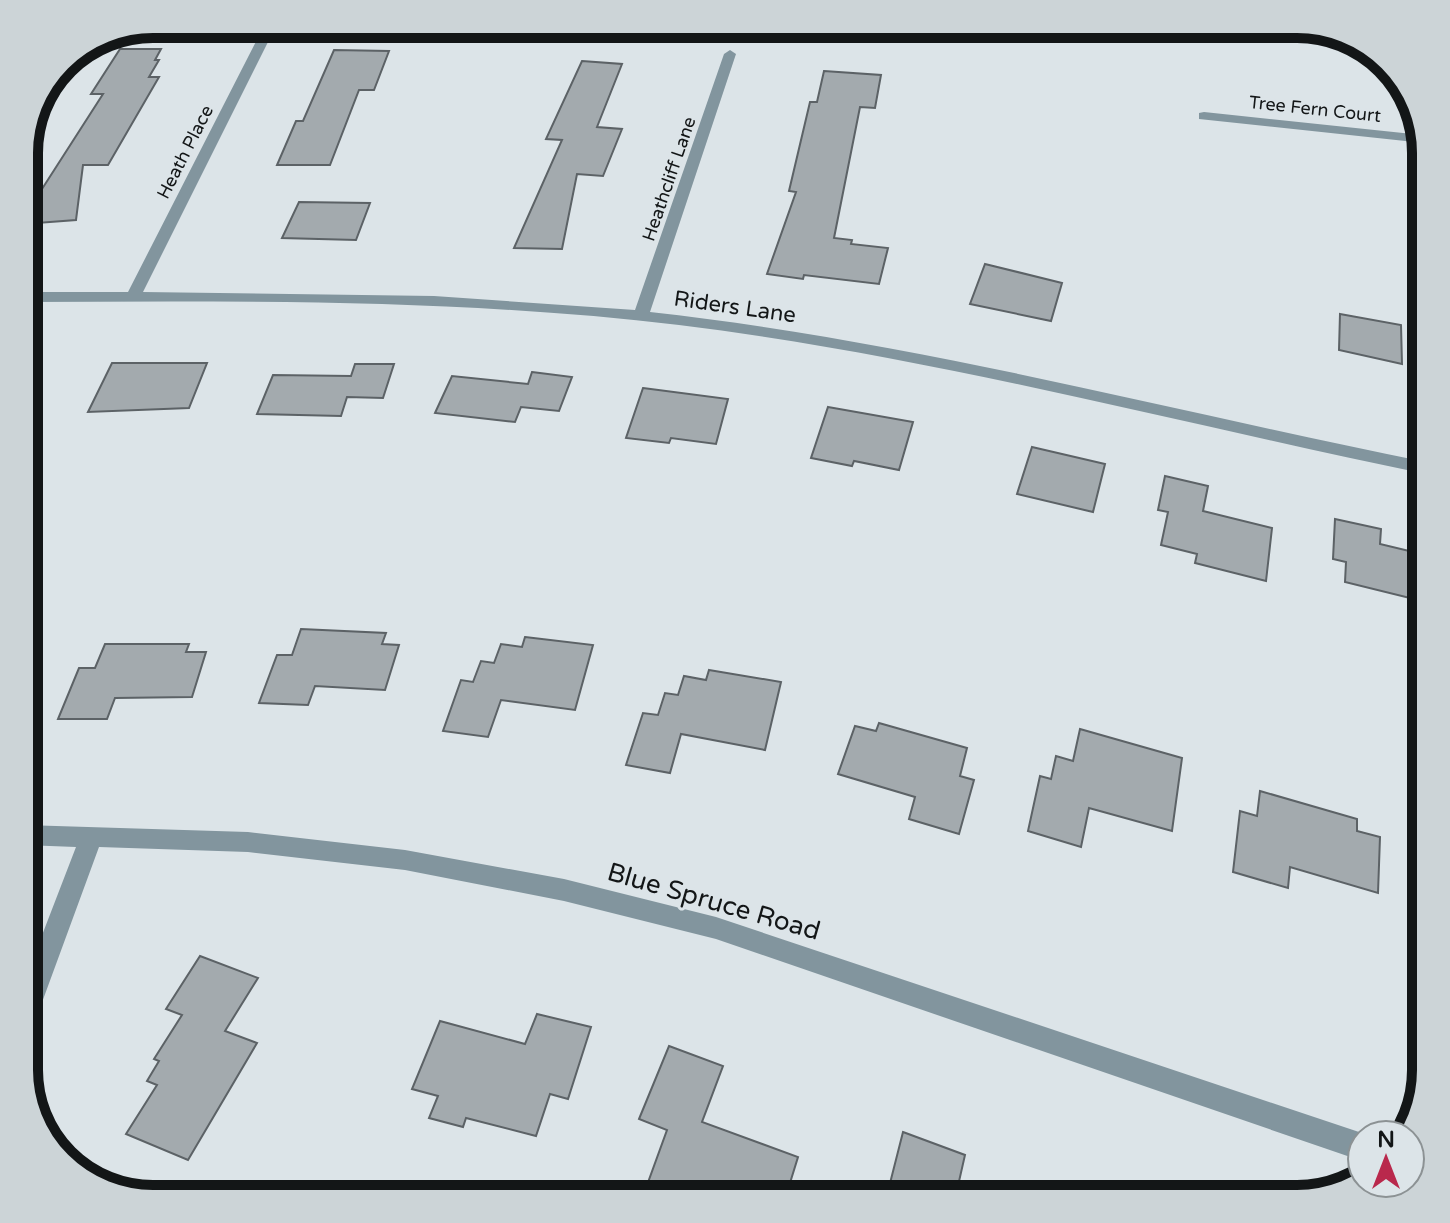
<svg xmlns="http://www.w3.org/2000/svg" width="1450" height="1223" viewBox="0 0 1450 1223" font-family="'Varela Round',sans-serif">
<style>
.building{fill:#a3aaae;stroke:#5c6266;stroke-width:2}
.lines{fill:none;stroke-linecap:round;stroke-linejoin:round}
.minor{fill:#82959e;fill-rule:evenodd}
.labels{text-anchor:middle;stroke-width:6;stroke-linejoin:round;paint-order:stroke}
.far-street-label{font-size:18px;fill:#131617;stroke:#dce4e8}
.street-label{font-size:22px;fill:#131617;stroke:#dce4e8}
.near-street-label{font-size:26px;fill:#131617;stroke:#dce4e8}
.rim{fill:none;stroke:#131617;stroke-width:10}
</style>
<rect width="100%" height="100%" fill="#dce4e8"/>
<!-- building -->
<g class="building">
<path d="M120,49H161L155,60H159L149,77H159L108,165H83L76,220L24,224V217L103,94H91Z"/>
<path d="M334,50L389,51L374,90H359L330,165H277L296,121H303Z"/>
<path d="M582,61L622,64L597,127L622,129L603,176L577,174L562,249L514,248L562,140L546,139Z"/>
<path d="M824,71L881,75L875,108L860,107L834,238L852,240L851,244L888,248L879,284L804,275L803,279L767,274L796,192L789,191L810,102H817Z"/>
<path d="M299,202L370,203L356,240L282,238Z"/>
<path d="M985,264L1062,283L1051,321L970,304Z"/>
<path d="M1340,314L1401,325L1402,364L1339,350Z"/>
<path d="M112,363H207L189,408L88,412Z"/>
<path d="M355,364H394L383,398L347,397L341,416L257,414L273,375L351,376Z"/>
<path d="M532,372L572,377L559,411L521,407L515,422L435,413L452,376L528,384Z"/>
<path d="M643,388L728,399L716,444L671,438L669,443L626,438Z"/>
<path d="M828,407L913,422L899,470L854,461L852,466L811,458Z"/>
<path d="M1032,447L1105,464L1093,512L1017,494Z"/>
<path d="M1165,476L1208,486L1203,511L1272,528L1266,581L1195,563L1197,554L1161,545L1168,512L1158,510Z"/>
<path d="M1335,519L1381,529L1380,544L1426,555V602L1345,582L1346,562L1333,559Z"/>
<path d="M301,629L386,633L382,644L399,645L385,690L315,686L308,705L259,703L277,655H292Z"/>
<path d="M525,637L593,645L575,710L501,700L488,737L443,731L461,680L473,682L481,661L494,663L501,644L522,647Z"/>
<path d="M105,644H189L186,652H206L192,697L115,698L107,719H58L79,668H95Z"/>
<path d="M709,670L781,682L765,750L681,734L670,773L626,765L643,713L658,715L665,693L678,695L684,676L706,680Z"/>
<path d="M879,723L967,748L960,776L974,780L959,834L909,819L915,797L838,774L855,726L876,731Z"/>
<path d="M1080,729L1182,758L1172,831L1089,808L1081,847L1028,831L1040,776L1051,779L1056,756L1073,761Z"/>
<path d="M1260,791L1357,819V831L1380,837L1378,893L1290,867L1288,888L1233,872L1240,811L1257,816Z"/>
<path d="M200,956L258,978L225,1031L257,1043L188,1160L126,1134L157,1085L147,1081L159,1061L154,1059L182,1015L166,1009Z"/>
<path d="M537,1014L591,1027L568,1099L550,1094L536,1136L466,1118L463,1127L429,1118L438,1096L412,1089L440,1021L525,1044Z"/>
<path d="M669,1046L723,1066L702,1122L798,1157L785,1199H642L667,1130L639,1119Z"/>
<path d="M903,1132L965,1155L955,1199H886Z"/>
</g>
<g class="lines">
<!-- minor -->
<g class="minor">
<path d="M265,24H277L143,292L434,296L635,310L724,54L730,50L736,54L650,312C913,341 1167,410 1426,462V474C1177,423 932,356 679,325C462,299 243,301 24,302V292H128Z"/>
<path d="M1204,112L1422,135L1424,143L1199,119V113Z"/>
<path d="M24,825L248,832L405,850L564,879L716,917L1362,1133L1366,1135H1362V1161L716,939L564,901L405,870L248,852L99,847L37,1016L33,1025L24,1028V982L76,847L24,845Z"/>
</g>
</g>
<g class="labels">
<!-- far-street labels -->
<g class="far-street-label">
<text transform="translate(1315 109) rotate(6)" y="6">Tree Fern Court</text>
<text transform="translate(185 152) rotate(-63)" y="6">Heath Place</text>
<text transform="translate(669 179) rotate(-71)" y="6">Heathcliff Lane</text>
</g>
<!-- street labels -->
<g class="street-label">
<text transform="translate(735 306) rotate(8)" y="8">Riders Lane</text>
</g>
<!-- near-street labels -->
<g class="near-street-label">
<text transform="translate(714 901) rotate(16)" y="9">Blue Spruce Road</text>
</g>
</g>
<!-- crop -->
<path d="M0 0H1450V1223H0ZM153 38H1297A115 115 0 0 1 1412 153V1070A115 115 0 0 1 1297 1185H153A115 115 0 0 1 38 1070V153A115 115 0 0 1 153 38Z" fill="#ccd4d7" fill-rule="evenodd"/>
<path class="rim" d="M153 38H1297A115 115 0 0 1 1412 153V1070A115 115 0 0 1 1297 1185H153A115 115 0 0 1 38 1070V153A115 115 0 0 1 153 38Z"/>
<!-- north arrow -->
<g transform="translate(1386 1159)"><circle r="38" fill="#dce4e8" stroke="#8c9294" stroke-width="2"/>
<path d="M0-6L14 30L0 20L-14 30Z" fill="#b9284c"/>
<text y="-12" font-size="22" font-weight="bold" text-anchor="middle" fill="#131617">N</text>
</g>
</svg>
